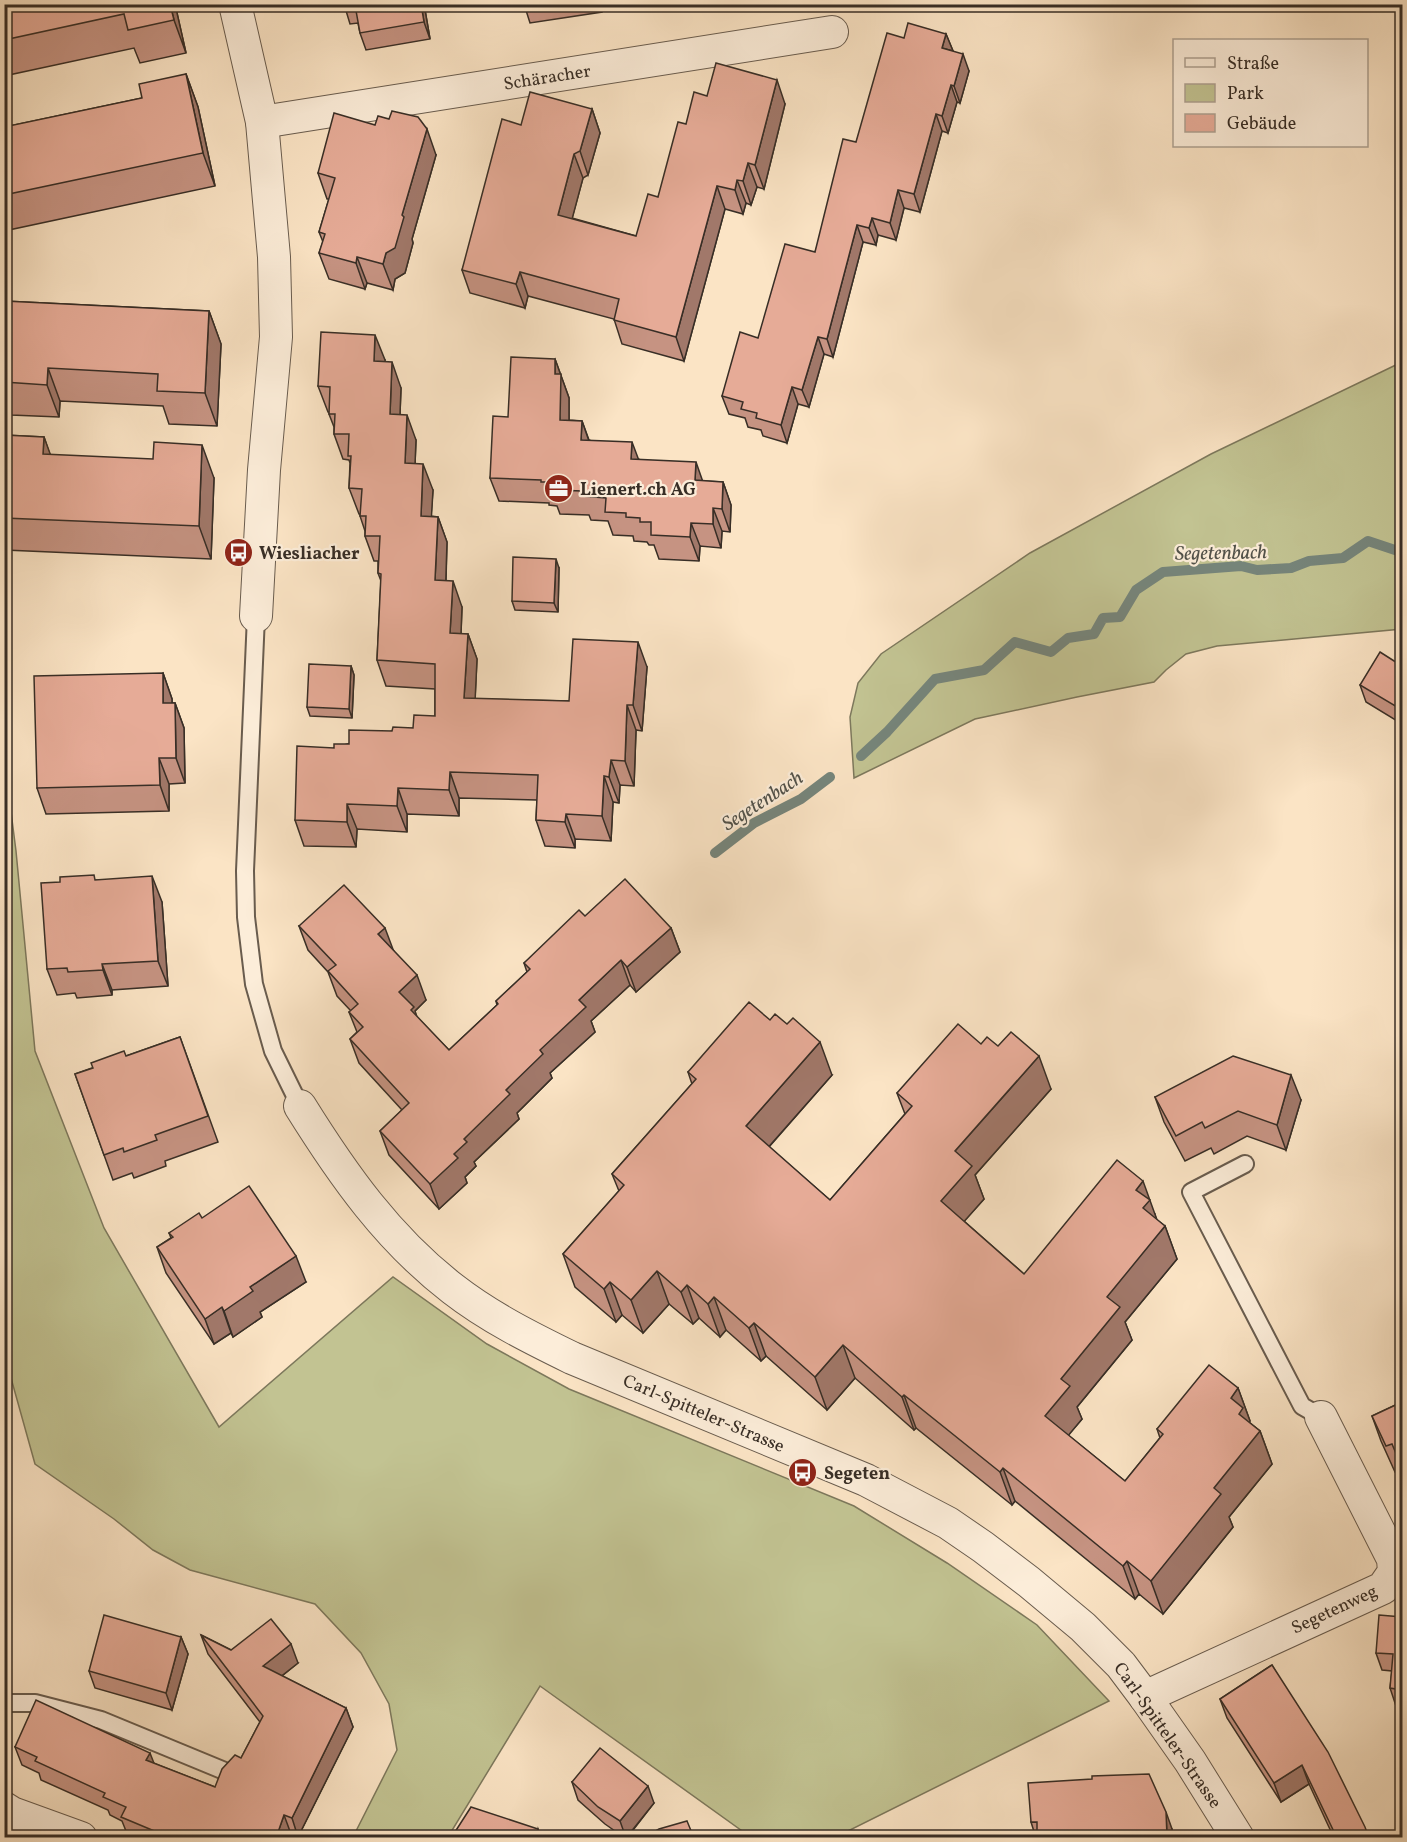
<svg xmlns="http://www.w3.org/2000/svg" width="1407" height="1842" viewBox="0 0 1407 1842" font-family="Vollkorn,serif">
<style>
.green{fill:#c2c392;stroke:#7d785c;stroke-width:1.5}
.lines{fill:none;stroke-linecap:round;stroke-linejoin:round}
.stream{stroke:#76857b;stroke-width:10}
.service-casing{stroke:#695c4e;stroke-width:20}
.minor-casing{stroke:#695c4e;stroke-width:34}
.service{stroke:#fcedd9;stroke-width:16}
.minor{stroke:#fcedd9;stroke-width:32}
.wall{fill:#c69382;stroke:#382e26;stroke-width:1.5}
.shaded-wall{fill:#a1786a;stroke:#382e26;stroke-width:1.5}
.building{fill:#e6ab97;stroke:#382e26;stroke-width:1.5}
.labels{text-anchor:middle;stroke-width:4.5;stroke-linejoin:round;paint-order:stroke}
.street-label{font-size:18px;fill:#382e26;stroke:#fcedd9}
.poi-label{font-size:18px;font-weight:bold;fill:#382e26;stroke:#fcedd9;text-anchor:start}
.water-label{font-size:20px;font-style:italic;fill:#52524a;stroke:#fcedd9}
</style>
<rect width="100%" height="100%" fill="#fbe4c5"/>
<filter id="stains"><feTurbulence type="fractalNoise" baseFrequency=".00333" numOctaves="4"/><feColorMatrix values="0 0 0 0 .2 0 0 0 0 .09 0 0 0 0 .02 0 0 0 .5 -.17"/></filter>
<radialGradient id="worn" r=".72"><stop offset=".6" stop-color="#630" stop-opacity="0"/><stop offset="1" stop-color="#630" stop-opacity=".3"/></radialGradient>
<!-- green -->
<g class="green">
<path d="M1402,362V629L1217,646L1186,654L1166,670L1154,682L1077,697L975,719L854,778L850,717L858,683L881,654L1030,553L1211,454Z"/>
<path d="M5,765L16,851L35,1051L104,1228L219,1427L393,1277L487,1344L569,1389L854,1506L947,1563L1037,1625L1109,1701L836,1837L752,1838L540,1686L448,1837H353L397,1750L389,1704L361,1653L315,1604L190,1570L153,1550L114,1519L35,1464L4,1353Z"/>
</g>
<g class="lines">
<!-- stream -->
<g class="stream">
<path d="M861,756L887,732L935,679L984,670L1015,642L1051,652L1068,638L1094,634L1103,618L1120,617L1136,590L1163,572L1241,566L1257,570L1291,568L1309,561L1343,558L1368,541L1398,551L1402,550"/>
<path d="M715,853L754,823L801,799L830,777"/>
</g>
<defs>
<g id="service">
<path d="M256,616L245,871L246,917L254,984L273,1051L300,1106"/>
<path d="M1245,1164L1191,1192L1302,1406L1321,1417"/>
<path d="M4,1703H35L101,1720L227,1772"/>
</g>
<g id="minor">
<path d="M235,4L262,122L274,257L276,337L264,470L256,616"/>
<path d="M262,122L832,32"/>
<path d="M300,1106C343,1175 388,1239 453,1289C489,1317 531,1338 572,1358L866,1480L948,1523L983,1547L1029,1582L1083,1627L1121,1665L1145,1697L1190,1761L1238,1838"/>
<path d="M1145,1697L1383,1588L1394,1572L1393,1559L1321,1417"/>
<path d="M4,1808L12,1813L81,1838"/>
</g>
</defs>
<!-- service casing -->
<use href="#service" class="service-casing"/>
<!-- minor casing -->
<use href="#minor" class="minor-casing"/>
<!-- service -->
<use href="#service" class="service"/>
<!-- minor -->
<use href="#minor" class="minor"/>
</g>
<!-- wall -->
<g class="wall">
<path d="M4,4H175L186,53L140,63L134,48L4,76Z"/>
<path d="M344,4H424L430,39L366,50L360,33L358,23L350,24Z"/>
<path d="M524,4H601L602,12L530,23Z"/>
<path d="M946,34L953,51L969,71L960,103L957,102L948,133L942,131L920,212L904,208L896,240L878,235L876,245L863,242L833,357L824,354L809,407L798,404L787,443L763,436L761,430L748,427L745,418L729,414L722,396L758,338L815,252L856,142L904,38Z"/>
<path d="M186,74L198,107L215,186L4,231V127L142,98Z"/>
<path d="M707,96L785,104L764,189L757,187L751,205L746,203L743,214L725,209L684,361L622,344L614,319L528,296L525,308L470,293L462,270L521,125L592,109L600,133L588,175L583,178L572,218L636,236L658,197L686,124Z"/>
<path d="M436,155L412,239L413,243L405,273L395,279L393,290L367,283L365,289L329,279L319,253L323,242L319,232L329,199H327L318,173Z"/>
<path d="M4,301L209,311L221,344L217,426L169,424L163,406L60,401L59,417L11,415L4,397Z"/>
<path d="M555,359L569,398V420L582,421L589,440L638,459L702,481L723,482L731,505L730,532L722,531L721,548L700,546L699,561L659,559L654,545H649L647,542L634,541L633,536L613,535L608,521L591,520L589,515L560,514L557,506L549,505V503L499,501L490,478L508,417Z"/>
<path d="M385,360V362L401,388L400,414L416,440L415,464L433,490L431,516L438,517L447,542L446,581L462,607L461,634H468L477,659L475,699L569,701L647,667L642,731L636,730L634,786L620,785L619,803L613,802L611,841L575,839V848L545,846L536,820L537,800L459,798V816L407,814V832L357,829L356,847L304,846L295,820L334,748L392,731L413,728L435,716V689L386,686L377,660L381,581L378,573V561H374L365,536V531L360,516V514H359L349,488L350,463L349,460L343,459L334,434V427L329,414V412H328L318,386Z"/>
<path d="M4,435L44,437L50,455L214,478L211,559L5,550Z"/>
<path d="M559,568L558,612L515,610L512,601Z"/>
<path d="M351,666L354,675L352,718L310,716L307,707Z"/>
<path d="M1402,666V724L1366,702L1360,685Z"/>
<path d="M163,673L172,699V703H175L184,728L185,783L169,784V811L46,814L37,788Z"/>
<path d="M96,880L162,902L168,986L112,990V995L77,998L75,993L57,995L47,969Z"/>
<path d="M585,916L671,928L680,952L636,992L630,985L591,1021L595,1032L550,1073L552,1078L517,1113L519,1119L474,1162L476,1166L465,1177L467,1183L439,1209L389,1155L380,1131L402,1110L359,1063L350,1039L357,1032L349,1012L351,1011L337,996L328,972L308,950L299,926L393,950L426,1000L415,1011L416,1016L449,1050L497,1005L496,1001L527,972L524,963Z"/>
<path d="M180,1037L218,1142L165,1161L166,1166L134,1178L132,1173L113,1180L75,1074Z"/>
<path d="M981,1044L998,1046L1051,1089L975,1175L984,1199L964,1221L1024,1274L1155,1214L1156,1219L1165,1226L1177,1259L1125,1322L1132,1340L1077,1407L1082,1419L1068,1435L1125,1481L1160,1438L1157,1429L1238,1388L1250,1421L1249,1422L1260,1431L1272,1464L1229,1517L1233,1527L1163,1614L1139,1594L1135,1599L1015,1501L1012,1505L916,1428L914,1430L855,1378L827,1410L766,1356L761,1361L726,1330L720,1337L699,1318L693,1324L669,1304L643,1333L622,1315L616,1322L575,1287L563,1254L619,1191L612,1174L692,1084L688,1072L832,1075L769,1147L830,1200L905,1114L897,1093Z"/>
<path d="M1155,1097L1301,1100L1286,1150L1247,1136L1214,1154L1211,1148L1185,1161L1164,1122Z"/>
<path d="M202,1218L306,1282L260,1312L262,1317L233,1337L231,1333L214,1344L166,1273L157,1247L171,1238L169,1233Z"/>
<path d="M1402,1402V1473L1401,1469L1395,1472L1381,1441L1372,1416Z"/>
<path d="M1402,1617V1706H1396L1390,1688L1392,1671L1382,1670L1376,1653Z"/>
<path d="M201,1635L231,1650L298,1663L282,1676L346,1708L353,1727L298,1837L291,1834L290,1838H131L128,1836L122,1821L110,1815L108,1810L41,1780L39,1773L22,1765L15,1747L153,1763L215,1787L241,1758L260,1722L208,1654Z"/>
<path d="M181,1637L188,1654L172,1710L95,1688L89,1671Z"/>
<path d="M1272,1665L1369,1838H1334L1309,1784L1281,1802L1227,1718L1220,1699Z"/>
<path d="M572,1782L654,1803L627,1838H625L605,1824L578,1800Z"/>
<path d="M1031,1822L1172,1829L1173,1838H1036Z"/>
</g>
<!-- shaded-wall -->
<g class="shaded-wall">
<path d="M170,4H175L186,53L174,20Z"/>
<path d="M421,4H424L430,39L424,22Z"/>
<path d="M946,34L953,51L942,48Z"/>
<path d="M963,54L969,71L960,103L954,86Z"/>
<path d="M186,74L198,107L215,186L203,153Z"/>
<path d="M777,80L785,104L764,189L755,165Z"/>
<path d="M951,85L957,102L948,133L942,116Z"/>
<path d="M592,109L600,133L588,175L580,151Z"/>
<path d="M936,114L942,131L920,212L914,194Z"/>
<path d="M427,129L436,155L412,239L413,243L405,273L395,279L393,290L383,264L386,253L402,215Z"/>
<path d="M574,154L583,178L567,238L558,215Z"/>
<path d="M748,163L757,187L751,205L743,181Z"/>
<path d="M737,180L746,203L743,214L735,190Z"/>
<path d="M717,186L725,209L684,361L676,337Z"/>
<path d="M898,190L904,208L896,240L890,223Z"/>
<path d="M872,218L878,235L876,245L869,228Z"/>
<path d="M857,225L863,242L833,357L827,339Z"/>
<path d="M357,257L367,283L365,289L356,263Z"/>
<path d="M520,272L528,296L525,308L516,284Z"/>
<path d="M209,311L221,344L217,426L205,393Z"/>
<path d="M375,335L385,360L384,387L374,361Z"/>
<path d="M818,337L824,354L809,407L802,390Z"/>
<path d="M555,359L569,398V443L560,420L555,374Z"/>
<path d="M392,362L401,388L399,439L390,414Z"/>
<path d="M48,368L60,401L59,417L47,385Z"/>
<path d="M792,387L798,404L787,443L781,425Z"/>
<path d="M407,415L416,440L414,489L405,463Z"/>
<path d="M582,421L590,444L581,440Z"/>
<path d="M44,437L56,470L43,454Z"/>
<path d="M632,442L641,466L631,459Z"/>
<path d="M202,445L214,478L211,559L199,526Z"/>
<path d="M696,462L704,485L695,480Z"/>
<path d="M423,464L433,490L430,541L421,516Z"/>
<path d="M723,482L731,505L730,532L722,509Z"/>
<path d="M713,508L722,531L721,548L713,524Z"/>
<path d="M438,517L447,542L445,606L435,580Z"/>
<path d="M691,523L700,546L699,561L690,537Z"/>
<path d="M556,559L559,568L558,612L554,603Z"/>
<path d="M453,581L462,607L460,658L450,633Z"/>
<path d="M468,634L477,659L474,724L464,698Z"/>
<path d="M638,642L647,667L642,731L633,705Z"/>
<path d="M351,666L354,675L352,718L349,709Z"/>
<path d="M163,673L172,699V729L163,703Z"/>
<path d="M175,703L184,728L185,783L176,758Z"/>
<path d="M627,705L636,730L634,786L625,761Z"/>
<path d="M159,758L169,784V811L160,785Z"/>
<path d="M611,760L620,785L619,803L609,777Z"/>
<path d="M450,772L459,798V816L449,790Z"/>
<path d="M604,776L613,802L611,841L602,816Z"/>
<path d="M398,788L407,814V832L397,806Z"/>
<path d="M347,804L357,829L356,847L347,822Z"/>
<path d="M566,814L575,839V848L565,822Z"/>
<path d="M152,876L162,902L168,986L158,961Z"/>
<path d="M385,928L394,952L378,934Z"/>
<path d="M671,928L680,952L636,992L627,967Z"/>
<path d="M621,960L630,985L591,1021L595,1032L550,1073L552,1078L517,1113L519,1119L474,1162L476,1166L465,1177L467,1183L439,1209L430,1184L454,1154L464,1139L506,1090L579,1000Z"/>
<path d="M102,964L112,990V995L103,970Z"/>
<path d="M417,975L426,1000L415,1011L422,1032L399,992Z"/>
<path d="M820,1042L832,1075L758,1159L746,1126Z"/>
<path d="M1039,1056L1051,1089L975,1175L984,1199L953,1234L941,1201L955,1151Z"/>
<path d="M1291,1075L1301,1100L1286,1150L1277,1125Z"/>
<path d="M1143,1181L1161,1231L1165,1226L1177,1259L1125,1322L1132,1340L1077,1407L1082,1419L1057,1449L1045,1416L1061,1379L1107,1297L1136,1190Z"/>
<path d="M296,1256L306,1282L260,1312L262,1317L233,1337L224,1311L250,1287Z"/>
<path d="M657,1271L669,1304L643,1333L631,1300Z"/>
<path d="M610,1282L622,1315L616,1322L604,1289Z"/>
<path d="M687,1285L699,1318L693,1324L681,1292Z"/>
<path d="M714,1297L726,1330L720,1337L708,1304Z"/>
<path d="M222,1307L231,1333L214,1344L205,1319Z"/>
<path d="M754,1323L766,1356L761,1361L749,1328Z"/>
<path d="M843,1345L855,1378L827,1410L815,1377Z"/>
<path d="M1238,1388L1250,1421L1249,1423L1260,1431L1272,1464L1229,1517L1233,1527L1163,1614L1151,1581L1214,1488L1231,1398Z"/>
<path d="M904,1395L916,1428L914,1430L902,1397Z"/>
<path d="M1003,1468L1015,1501L1012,1505L1000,1472Z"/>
<path d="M1127,1561L1139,1594L1135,1599L1123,1566Z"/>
<path d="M181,1637L188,1654L172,1710L166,1693Z"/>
<path d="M291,1644L298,1663L270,1685L263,1666Z"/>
<path d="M346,1708L353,1727L298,1837L292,1818Z"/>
<path d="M150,1753L157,1771L146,1760Z"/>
<path d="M1302,1765L1309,1784L1281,1802L1274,1783Z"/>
<path d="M648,1786L654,1803L626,1838L620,1821Z"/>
<path d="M1166,1812L1172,1829L1173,1838H1168L1167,1836Z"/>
<path d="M284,1815L291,1834L290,1838H276Z"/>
<path d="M538,1829L541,1838H536Z"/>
</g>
<!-- building -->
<g class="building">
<path d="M4,4H170L174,20L128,30L124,14L4,40Z"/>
<path d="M344,4H421L424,22L360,33L355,5L344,7Z"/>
<path d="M908,23L946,34L942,48L963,54L954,86L951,85L942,116L936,114L914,194L898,190L890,223L872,218L869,228L857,225L827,339L818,337L802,390L792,387L781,425L756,418L757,413L741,409L743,402L722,396L740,332L758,338L785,244L815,252L843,139L856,142L887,33L904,38Z"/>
<path d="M716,63L777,80L755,165L748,163L743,181L737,180L735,190L717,186L676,337L614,320L619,299L520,272L516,284L462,270L502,119L521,125L530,92L592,109L580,151L574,154L558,215L636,236L648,194L658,197L678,122L686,124L694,92L707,96Z"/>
<path d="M186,74L203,153L4,195V127L142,98L139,84Z"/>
<path d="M392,111L418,117L427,129L402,215L404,217L395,248L386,253L383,264L357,257L356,263L319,253L325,234L319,232L335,178L318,173L334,113L375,125L378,116L389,119Z"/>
<path d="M4,301L209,311L205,393L157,391L158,374L48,368L47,385L4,382Z"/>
<path d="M321,332L375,335L374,361L392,362L390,414L407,415L405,463L423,464L421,516L438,517L435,580L453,581L450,633L468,634L464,698L569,701L573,639L638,642L633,705H627L625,761L611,760L609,777L604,776L602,816L566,814L565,822L536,820L538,775L450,772L449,790L398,788L397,806L347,804V822L295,820L297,746L334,748V744H349V730L392,731L393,727L413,728L414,715L435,716V664L377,660L381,574L378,573L380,536H365L366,516H360L362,489L349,488L351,456H348L349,434H334L335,414H329L330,387L318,386Z"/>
<path d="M511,357L555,359V374H561L560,420L582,421L581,440L632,442L631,459L696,462L695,480L723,482L722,509L713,508V524L691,523L690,537L651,535V522H640V518L626,517V513L605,512L606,498L582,496L583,491L551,490L552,482H541V480L490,478L493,416L508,417Z"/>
<path d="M4,435L44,437L43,454L153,459L154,442L202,445L199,526L4,518Z"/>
<path d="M513,557L556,559L554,603L512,601Z"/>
<path d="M1380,652L1402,666V710L1360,685Z"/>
<path d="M309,664L351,666L349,709L307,707Z"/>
<path d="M163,673V703H175L176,758H159L160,785L37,788L34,676Z"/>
<path d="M94,875L95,880L152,876L158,961L102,964L103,970L68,972L67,968L47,969L41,883L60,882V877Z"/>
<path d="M625,879L671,928L627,967L621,960L579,1000L586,1007L540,1050L543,1054L506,1090L510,1094L464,1139L467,1142L454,1154L458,1158L430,1184L380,1131L409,1103L350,1039L363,1027L349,1012L358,1004L328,971L336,965L299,926L344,885L385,928L378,934L417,975L399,992L414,1007L411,1010L449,1050L498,1004L496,1001L530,969L524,963L579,910L585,916Z"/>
<path d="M749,1002L770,1020L775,1014L787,1024L793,1018L820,1042L746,1126L830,1200L912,1106L897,1093L958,1024L981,1044L987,1037L998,1046L1011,1032L1039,1056L955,1151L972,1166L941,1201L1024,1274L1117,1160L1143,1181L1136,1190L1150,1200L1143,1208L1165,1226L1107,1297L1120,1307L1061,1379L1070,1386L1045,1416L1125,1481L1163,1434L1157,1429L1209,1365L1238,1388L1231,1398L1243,1408L1239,1414L1260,1431L1214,1488L1221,1494L1151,1581L1127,1561L1123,1566L1003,1468L1000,1472L904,1395L902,1397L843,1345L815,1377L754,1323L749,1328L714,1297L708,1304L687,1285L681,1292L657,1271L631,1300L610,1282L604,1289L563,1254L624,1185L612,1174L696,1079L688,1072Z"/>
<path d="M180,1037L208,1116L155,1135L157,1140L124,1152L123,1148L104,1155L75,1074L93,1068L91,1063L124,1051L126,1056Z"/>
<path d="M1233,1056L1291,1075L1277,1125L1238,1111L1205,1128L1202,1122L1176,1136L1155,1097Z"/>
<path d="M249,1186L296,1256L250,1287L253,1291L224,1311L222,1307L205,1319L157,1247L173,1237L169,1233L199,1213L202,1218Z"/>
<path d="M1402,1402V1468L1392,1444L1386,1446L1372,1416Z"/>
<path d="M104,1615L181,1637L166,1693L89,1671Z"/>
<path d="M1379,1615L1402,1617V1690L1390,1688L1393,1654L1376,1653Z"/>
<path d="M271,1619L291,1644L263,1666L346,1708L292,1818L284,1815L276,1838H171L121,1817L126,1807L103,1797L105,1793L35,1761L37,1757L15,1747L36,1700L150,1753L146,1760L215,1787L222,1769L235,1755L241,1758L263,1716L201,1635L231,1650Z"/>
<path d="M1272,1665L1328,1752L1365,1827L1369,1838H1337L1302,1765L1274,1783L1220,1699Z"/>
<path d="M600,1748L648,1786L620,1821L598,1807L572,1782Z"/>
<path d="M1149,1774L1166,1812L1167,1836L1123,1838H1037V1822H1031L1028,1783L1092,1779V1776Z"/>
<path d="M471,1807L538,1829L536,1838H460L453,1835Z"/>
<path d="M687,1821L694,1838H643L659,1829Z"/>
</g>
<!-- icons -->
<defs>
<symbol id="office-disc" viewBox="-11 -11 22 22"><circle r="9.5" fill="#8f2418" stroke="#fcedd9"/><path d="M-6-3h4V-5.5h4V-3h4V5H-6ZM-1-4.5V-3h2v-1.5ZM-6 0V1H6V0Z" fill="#fff"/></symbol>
<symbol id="bus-disc" viewBox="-11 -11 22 22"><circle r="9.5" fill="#8f2418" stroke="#fcedd9"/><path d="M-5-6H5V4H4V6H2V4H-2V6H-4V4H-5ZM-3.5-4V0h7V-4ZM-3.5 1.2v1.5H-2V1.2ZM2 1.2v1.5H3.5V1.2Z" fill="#fff"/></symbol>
</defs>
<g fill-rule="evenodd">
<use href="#office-disc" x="542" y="472" width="33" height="33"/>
<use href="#bus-disc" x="222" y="536" width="33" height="33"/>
<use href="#bus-disc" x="786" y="1456" width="33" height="33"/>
</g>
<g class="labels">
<!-- street labels -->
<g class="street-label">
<text transform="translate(547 77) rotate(-9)" y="6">Schäracher</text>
<text transform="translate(704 1413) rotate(23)" y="6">Carl-Spitteler-Strasse</text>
<text transform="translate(1334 1609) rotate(-25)" y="6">Segetenweg</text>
<text transform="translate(1168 1735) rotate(55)" y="6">Carl-Spitteler-Strasse</text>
</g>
<!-- poi labels -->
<g class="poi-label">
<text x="580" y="495">Lienert.ch AG</text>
<text x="259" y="559">Wiesliacher</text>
<text x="824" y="1479">Segeten</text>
</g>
<!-- water labels -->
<g class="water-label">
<text transform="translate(1221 552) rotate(-1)" y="7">Segetenbach</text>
<text transform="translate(762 800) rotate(-33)" y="7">Segetenbach</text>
</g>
</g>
<!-- margin -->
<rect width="1407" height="1842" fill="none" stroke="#fbe4c5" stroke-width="24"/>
<rect x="6" y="6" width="1395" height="1830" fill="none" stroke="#382e26" stroke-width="3"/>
<rect x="12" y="12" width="1383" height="1818" fill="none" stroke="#382e26" stroke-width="1.5"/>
<!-- legend -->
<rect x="1173" y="39" width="195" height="108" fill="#fcedd9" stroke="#aea191" stroke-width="1.5"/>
<rect x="1185" y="58" width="30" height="9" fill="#fcedd9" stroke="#aea191" stroke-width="1.5"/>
<text x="1227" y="69" font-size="18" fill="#382e26">Straße</text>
<rect x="1185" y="84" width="30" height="18" fill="#c2c392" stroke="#aea191" stroke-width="1.5"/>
<text x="1227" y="99" font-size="18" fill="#382e26">Park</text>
<rect x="1185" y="114" width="30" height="18" fill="#e6ab97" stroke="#aea191" stroke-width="1.5"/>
<text x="1227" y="129" font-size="18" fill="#382e26">Gebäude</text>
<rect width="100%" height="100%" filter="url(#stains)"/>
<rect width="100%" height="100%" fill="url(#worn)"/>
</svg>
